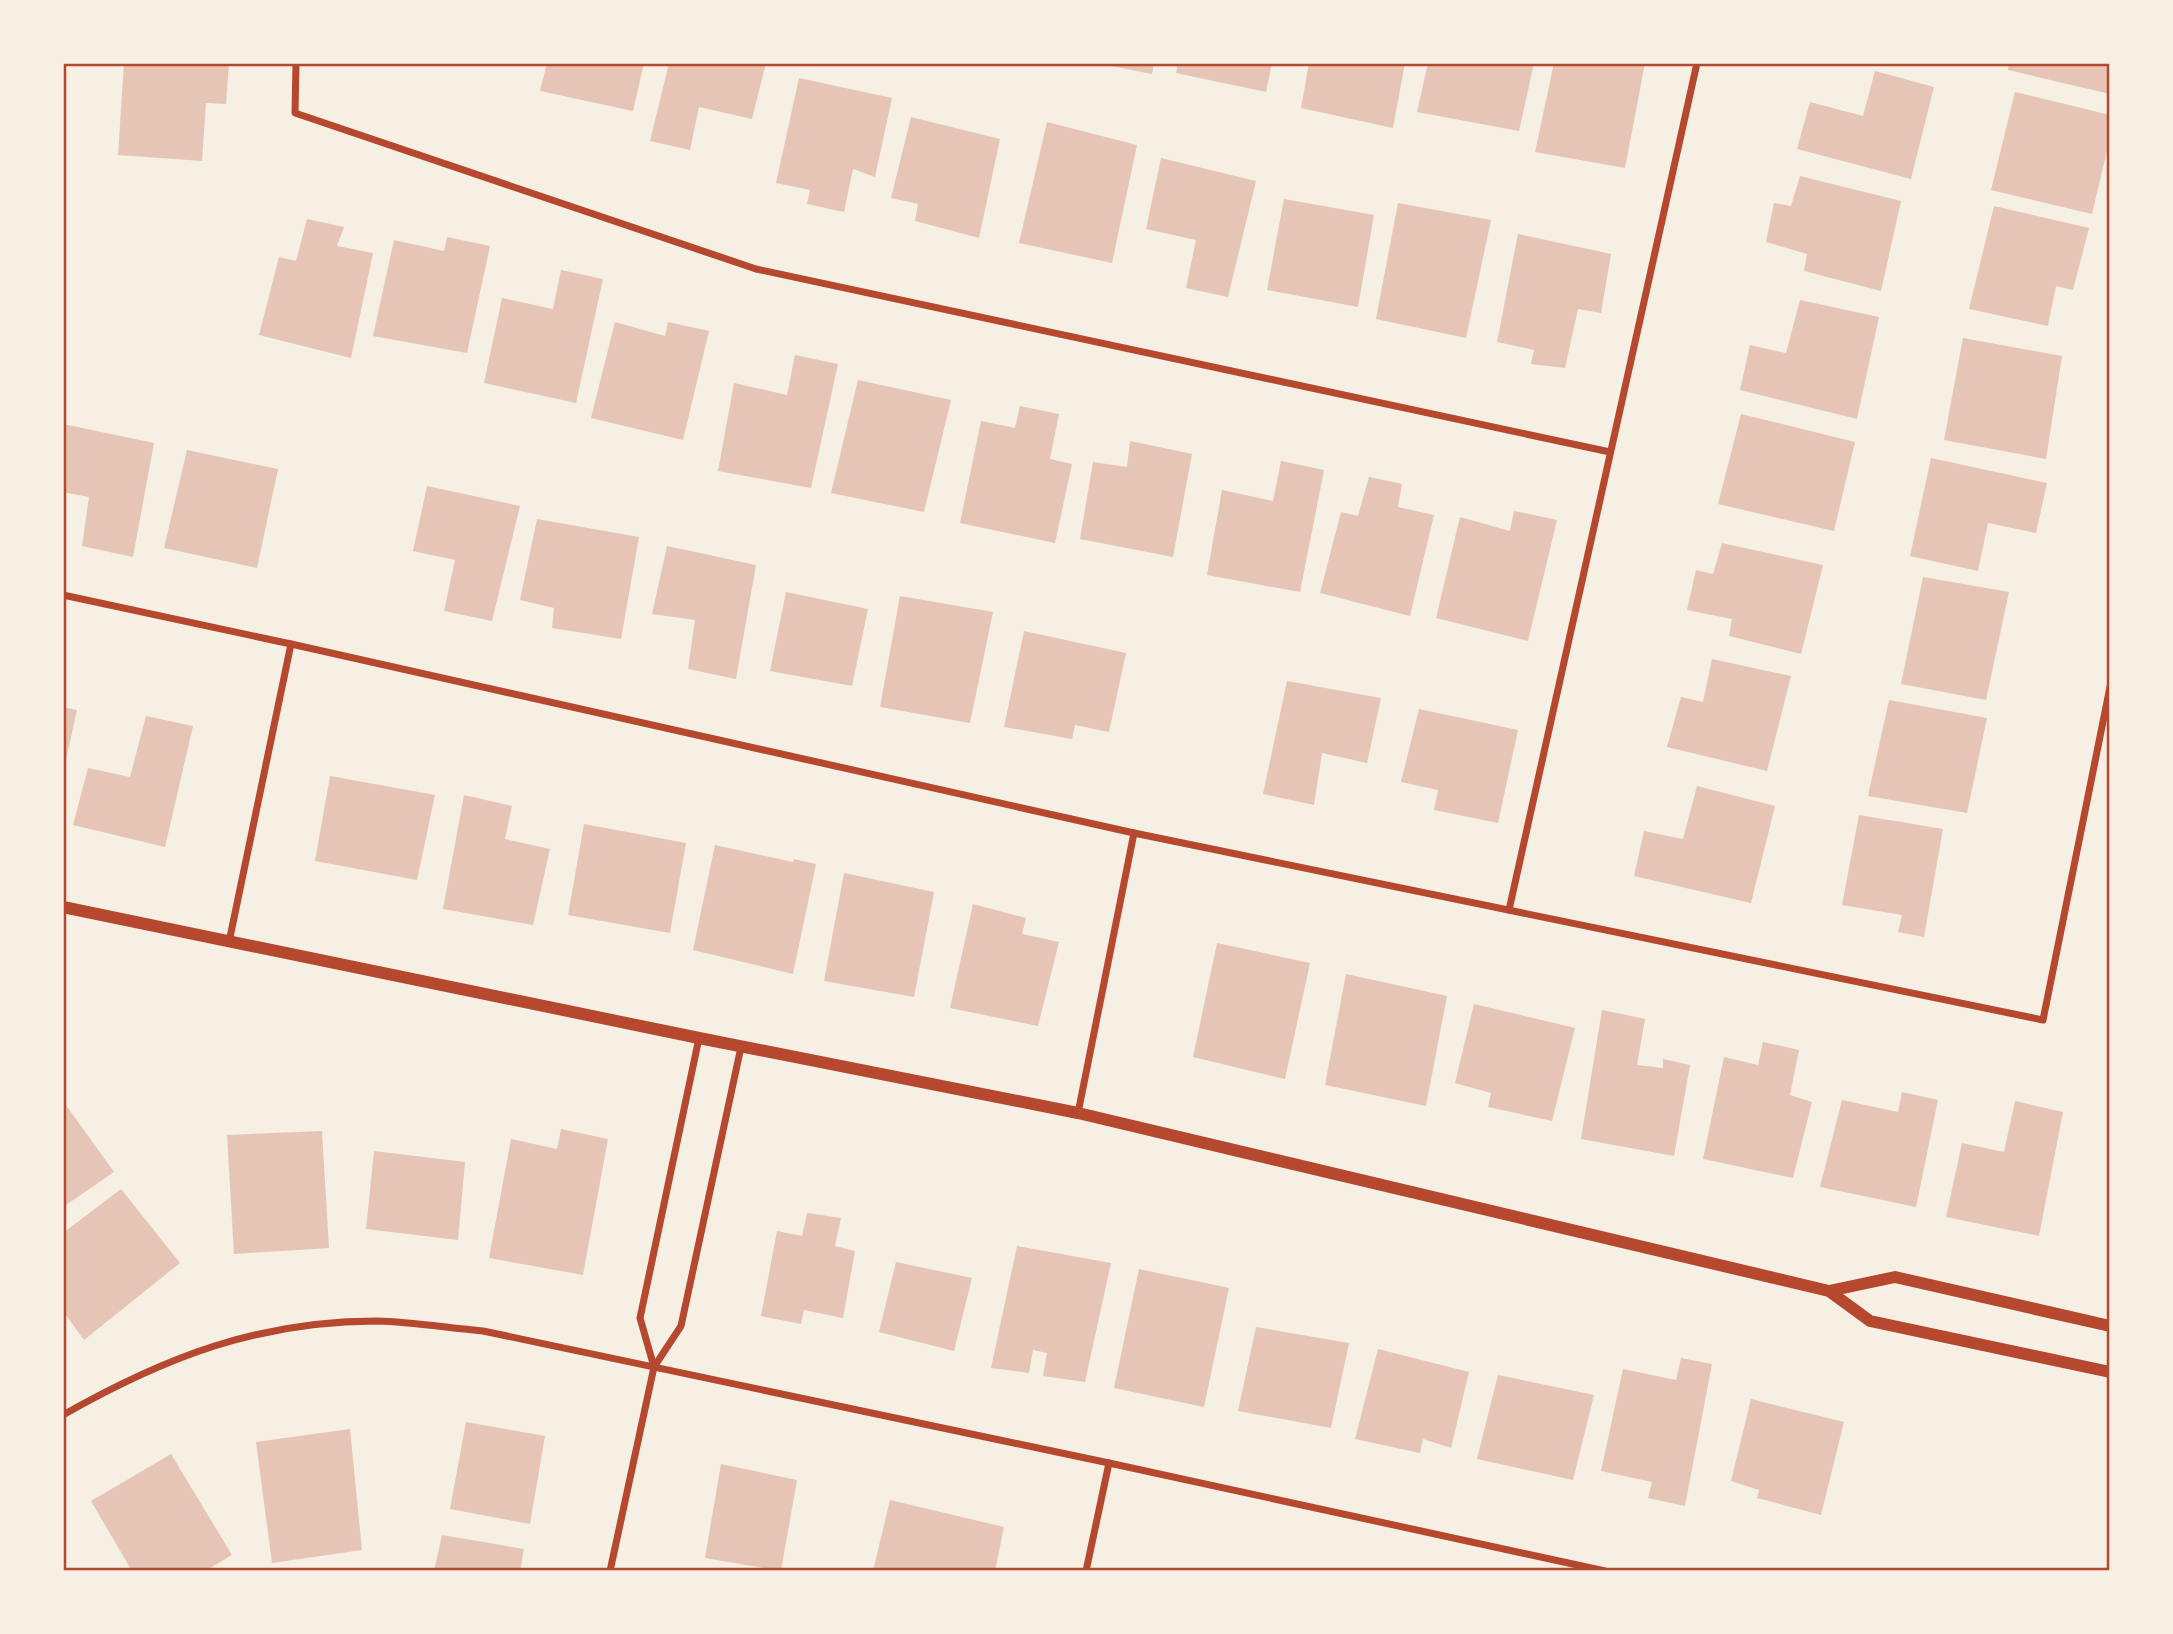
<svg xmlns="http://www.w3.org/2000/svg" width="2173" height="1634" viewBox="0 0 2173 1634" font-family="'Asap Condensed',sans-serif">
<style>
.building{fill:#e6c5b7}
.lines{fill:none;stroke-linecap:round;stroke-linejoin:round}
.minor{stroke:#b5482f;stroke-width:7}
.tertiary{stroke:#b5482f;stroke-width:12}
.neatline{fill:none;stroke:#b5482f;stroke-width:2.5}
</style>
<rect width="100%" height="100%" fill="#f6efe4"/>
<!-- building -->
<g class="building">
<path d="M124,63H229L226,104L206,103L202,161L118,155Z"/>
<path d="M547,63H644L633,111L540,91Z"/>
<path d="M669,63H766L752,119L699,107L690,150L650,141Z"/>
<path d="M1096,63H1154L1152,74Z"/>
<path d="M1178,63H1272L1266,92L1176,73Z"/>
<path d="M1309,63H1405L1393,128L1301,108Z"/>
<path d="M1428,63H1534L1519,131L1417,112Z"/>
<path d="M1554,63H1645L1625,168L1535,152Z"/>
<path d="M2009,63H2110V94L2008,70Z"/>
<path d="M1875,71L1934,87L1911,179L1797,149L1810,102L1863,116Z"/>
<path d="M799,78L892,98L875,177L853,169L844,212L807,204L810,190L776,183Z"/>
<path d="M2015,92L2110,115V138L2092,214L1991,190Z"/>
<path d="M911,117L1000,139L979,238L915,221L918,204L891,198Z"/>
<path d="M1047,122L1137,145L1112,263L1019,243Z"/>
<path d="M1161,158L1256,181L1228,297L1186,288L1196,240L1146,229Z"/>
<path d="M1800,176L1901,201L1881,291L1804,271L1807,254L1766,242L1774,203L1791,206Z"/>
<path d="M1284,199L1374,215L1358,307L1267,290Z"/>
<path d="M1398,203L1491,220L1466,338L1376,319Z"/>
<path d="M1994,206L2089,228L2073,290L2056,286L2048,326L1969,309Z"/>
<path d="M307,219L344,227L337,246L373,253L351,358L259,335L279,257L296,261Z"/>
<path d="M1518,234L1611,254L1601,313L1578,309L1565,368L1531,364L1534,350L1497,342Z"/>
<path d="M447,237L490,246L467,353L373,336L394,240L444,251Z"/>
<path d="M561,270L603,279L576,403L484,383L502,298L553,309Z"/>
<path d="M1800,300L1879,317L1857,419L1740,390L1750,345L1786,353Z"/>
<path d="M615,322L665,336L668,322L709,331L683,440L591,418Z"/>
<path d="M1963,338L2062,356L2046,459L1944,440Z"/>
<path d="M795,355L838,364L811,488L718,471L734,383L787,395Z"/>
<path d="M858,380L951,400L924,512L831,493Z"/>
<path d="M1020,406L1059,414L1050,459L1072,464L1055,543L960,523L981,421L1015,428Z"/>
<path d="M1741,414L1855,442L1834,531L1718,504Z"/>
<path d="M63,424L154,443L133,557L82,546L89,497L63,492Z"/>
<path d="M1130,441L1192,454L1173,557L1080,539L1093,462L1127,467Z"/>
<path d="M187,450L278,469L257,568L164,548Z"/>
<path d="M1931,458L2047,483L2036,533L1988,523L1978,571L1910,556Z"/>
<path d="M1281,461L1324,470L1300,592L1207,575L1222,490L1273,501Z"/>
<path d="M1369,477L1402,484L1398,507L1434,515L1410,616L1320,593L1341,512L1358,516Z"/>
<path d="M427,486L520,506L492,621L444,611L455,560L413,551Z"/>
<path d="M1514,511L1557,520L1528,641L1436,618L1460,517L1510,531Z"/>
<path d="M537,519L639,537L621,639L552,628L554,608L520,600Z"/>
<path d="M1722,543L1823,565L1801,654L1729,636L1732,619L1687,610L1696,570L1713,574Z"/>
<path d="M667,546L756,565L736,679L688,669L695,620L652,614Z"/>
<path d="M1923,577L2009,592L1986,700L1901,684Z"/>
<path d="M786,592L868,609L852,686L770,671Z"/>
<path d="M900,596L993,612L970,723L880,707Z"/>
<path d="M1024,631L1126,653L1109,732L1075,725L1072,739L1004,727Z"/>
<path d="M1712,659L1791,676L1767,771L1667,747L1681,697L1703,702Z"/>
<path d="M1287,681L1381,698L1367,763L1322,753L1314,805L1263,794Z"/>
<path d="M1889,700L1987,718L1967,813L1868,796Z"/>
<path d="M63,707L77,710L64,769L63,768Z"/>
<path d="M1419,709L1518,730L1498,823L1434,810L1438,790L1401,782Z"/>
<path d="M146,716L193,726L165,847L73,825L88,768L130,777Z"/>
<path d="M330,776L435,795L417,880L315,861Z"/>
<path d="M1697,786L1775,806L1751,903L1634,876L1644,831L1683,839Z"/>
<path d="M464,795L512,806L505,839L550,849L533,925L443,909Z"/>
<path d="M1859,815L1943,829L1924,937L1898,932L1902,915L1842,905Z"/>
<path d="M584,824L686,843L670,933L568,915Z"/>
<path d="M715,845L793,862L794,859L816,864L793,974L693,950Z"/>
<path d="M844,873L934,892L914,997L824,981Z"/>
<path d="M973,904L1026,918L1022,934L1059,942L1038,1026L950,1008Z"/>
<path d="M1217,943L1310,963L1285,1079L1193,1057Z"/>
<path d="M1346,974L1447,996L1426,1106L1325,1085Z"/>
<path d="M1474,1004L1575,1028L1552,1121L1488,1107L1491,1093L1455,1083Z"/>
<path d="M1602,1010L1645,1019L1637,1065L1663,1068V1059L1690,1065L1674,1156L1581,1139Z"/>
<path d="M1763,1042L1799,1050L1790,1095L1812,1102L1793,1178L1703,1159L1724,1057L1758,1065Z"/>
<path d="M1902,1092L1938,1100L1916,1207L1820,1187L1842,1100L1898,1112Z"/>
<path d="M63,1101L114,1172L63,1207Z"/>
<path d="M2015,1101L2063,1112L2039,1236L1946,1217L1962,1143L2004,1152Z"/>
<path d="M561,1129L608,1139L583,1275L489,1258L511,1139L557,1149Z"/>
<path d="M322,1131L329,1248L234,1254L227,1135Z"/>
<path d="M374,1151L465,1162L458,1240L366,1229Z"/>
<path d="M121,1189L180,1263L84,1340L63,1311V1233Z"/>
<path d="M807,1213L841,1218L835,1246L855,1251L843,1318L804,1310L801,1324L761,1316L777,1231L802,1236Z"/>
<path d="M1017,1246L1111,1263L1085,1382L1043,1376L1047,1353L1033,1350L1029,1373L991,1368Z"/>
<path d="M896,1262L972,1278L954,1351L879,1332Z"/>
<path d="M1139,1269L1229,1288L1204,1407L1114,1388Z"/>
<path d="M1256,1327L1349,1343L1331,1428L1238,1411Z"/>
<path d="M1378,1349L1469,1372L1451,1448L1423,1439L1420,1453L1355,1439Z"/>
<path d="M1681,1358L1712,1364L1685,1506L1648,1498L1652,1482L1601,1471L1623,1369L1676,1380Z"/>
<path d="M1498,1375L1594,1395L1573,1480L1477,1459Z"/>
<path d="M1751,1399L1844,1422L1821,1515L1757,1498L1759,1490L1731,1481Z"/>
<path d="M466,1422L545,1436L530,1524L450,1509Z"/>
<path d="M350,1429L362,1550L272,1563L256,1442Z"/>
<path d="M171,1454L232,1555L205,1571H132L91,1501Z"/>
<path d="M721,1464L797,1480L781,1571L705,1558Z"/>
<path d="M890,1500L1004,1527L995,1571H873Z"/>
<path d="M442,1535L524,1549L520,1571H434Z"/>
</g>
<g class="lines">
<!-- minor -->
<g class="minor">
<path d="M296,63L295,113L756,269L1610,452"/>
<path d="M63,595L291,644L1134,833L2043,1020L2110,687"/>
<path d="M1509,910L1697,63"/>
<path d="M229,942L291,644"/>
<path d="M1078,1113L1134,833"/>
<path d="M654,1367L640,1318L699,1038"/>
<path d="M63,1415C165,1357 258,1321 377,1321C412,1322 448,1328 483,1331L1109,1463L1605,1571"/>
<path d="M610,1571L654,1367L681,1326L741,1047"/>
<path d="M1086,1571L1109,1463"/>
</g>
<!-- tertiary -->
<g class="tertiary">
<path d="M63,907L699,1038L1078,1113L1829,1291L1870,1321L2110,1372"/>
<path d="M1829,1291L1895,1277L2110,1326"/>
</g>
</g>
<!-- border -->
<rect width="2173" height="1634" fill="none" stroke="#f6efe4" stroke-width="130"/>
<rect x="65" y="65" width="2043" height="1504" class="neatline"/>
</svg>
